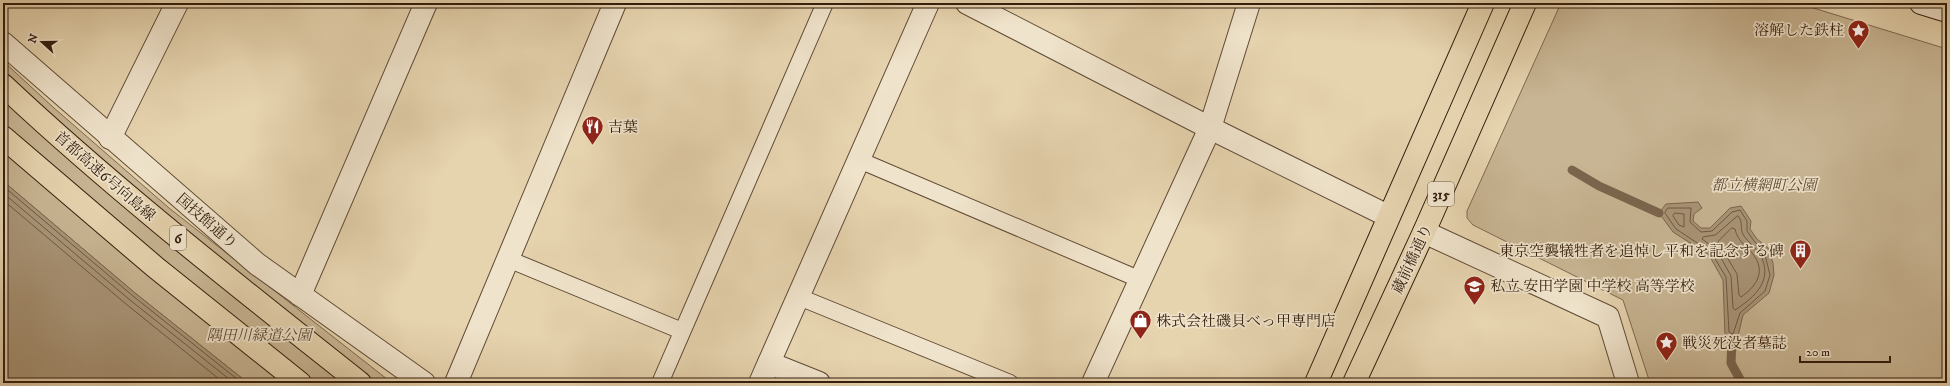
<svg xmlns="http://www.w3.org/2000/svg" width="1950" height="386" viewBox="0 0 1950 386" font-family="'IM FELL DW Pica','Noto Serif JP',serif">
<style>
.green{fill:#c8b593;stroke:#7e6850}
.water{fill:#a99578;stroke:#7a654d}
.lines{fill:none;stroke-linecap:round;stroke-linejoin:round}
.shore{stroke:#6e5842;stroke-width:1}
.stream{stroke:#7a654d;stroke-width:9}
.service-casing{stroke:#604a35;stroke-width:18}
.minor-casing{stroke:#604a35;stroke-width:24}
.tertiary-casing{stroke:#604a35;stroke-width:24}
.secondary-casing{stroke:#331c0c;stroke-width:24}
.primary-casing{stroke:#331c0c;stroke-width:24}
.motorway-casing{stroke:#331c0c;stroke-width:24}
.service{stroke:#efe3cb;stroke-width:16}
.minor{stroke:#efe3cb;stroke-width:22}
.tertiary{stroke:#efe3cb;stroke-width:22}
.secondary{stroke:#efe3cb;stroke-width:22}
.primary{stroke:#e6d4af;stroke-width:22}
.motorway{stroke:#e6d4af;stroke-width:22}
.labels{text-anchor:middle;stroke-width:3.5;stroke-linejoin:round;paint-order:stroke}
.shield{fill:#efe3cb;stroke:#6b5845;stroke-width:1}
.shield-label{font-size:14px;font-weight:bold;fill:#331c0c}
.poi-label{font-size:15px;fill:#331c0c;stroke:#efe3cb;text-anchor:start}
.street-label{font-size:15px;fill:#331c0c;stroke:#efe3cb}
.park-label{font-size:15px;font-style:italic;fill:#604a34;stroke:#efe3cb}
</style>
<rect width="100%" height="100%" fill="#e6d4af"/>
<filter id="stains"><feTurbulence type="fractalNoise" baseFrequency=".005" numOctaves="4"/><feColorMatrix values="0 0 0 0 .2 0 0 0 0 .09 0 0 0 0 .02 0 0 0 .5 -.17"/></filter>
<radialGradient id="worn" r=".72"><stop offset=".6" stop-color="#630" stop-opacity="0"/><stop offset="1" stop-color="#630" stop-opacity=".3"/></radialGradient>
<!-- green -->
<g class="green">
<path d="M1561,3H1797L1947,49V383H1650L1623,300L1473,225L1467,218V211Z"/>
<path d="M3,61L54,108L169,208L392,383H248L135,293L3,181Z"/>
</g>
<!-- water -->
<g class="water">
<path d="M3,181L135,293L248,383H3Z"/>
<path d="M1698,202L1702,208L1694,214L1693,221L1701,228H1710L1730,208L1741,206L1751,221L1750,229L1757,239L1768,248L1773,263L1774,275L1769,293L1743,315L1738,336L1732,339L1725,335L1723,280L1709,255L1673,232L1659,213L1666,204Z"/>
</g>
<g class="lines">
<!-- shore -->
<g class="shore">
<path d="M3,186L133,296L242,383"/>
<path d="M3,193L130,300L234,383"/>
<path d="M3,200L126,304L224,383"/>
<path d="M1668,208H1691L1690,222L1701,232L1712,231L1732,212L1740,210L1747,221V231L1754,241L1764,251L1770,275L1765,291L1740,313L1733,334L1729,332L1726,277L1711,252L1676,229L1665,213Z"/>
<path d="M1675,213L1684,214V227L1679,225L1673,216Z"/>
<path d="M1738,216C1744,222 1739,229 1744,236C1748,242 1756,248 1760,254C1774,280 1755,297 1735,310L1733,308L1731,276L1716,249L1702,239L1703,237L1715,235Z"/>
<path d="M1732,228L1735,229C1738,243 1748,246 1755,257C1766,274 1754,288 1741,297L1739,295L1737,274L1718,242Z"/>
</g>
<!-- stream -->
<g class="stream">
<path d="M1572,170L1599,186L1659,213"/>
<path d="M1732,339L1731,363L1742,383"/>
</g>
<defs>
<g id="service">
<path d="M859,160L1141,280"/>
<path d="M508,259L682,331"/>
<path d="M799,297L1010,383"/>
<path d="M660,383L825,3"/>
</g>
<g id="minor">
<path d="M967,3L1210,128L1388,216"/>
<path d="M110,138L177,3"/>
<path d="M1424,232L1608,317L1628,383"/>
<path d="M300,295L426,3"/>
<path d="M769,363L819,383"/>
<path d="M456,383L615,3"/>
<path d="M760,383L928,3"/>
<path d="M1093,383L1210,128L1249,3"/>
</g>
<path id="tertiary" d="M3,43L257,264L424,383"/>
<path id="secondary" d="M1921,3L1947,11"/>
<g id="primary">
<path d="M1316,383L1483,3"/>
<path d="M1354,383L1424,232L1525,3"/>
</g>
<g id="motorway">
<path d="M3,85C116,191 238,286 360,383"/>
<path d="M3,137L155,267L300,383"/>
</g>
</defs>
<!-- service casing -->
<use href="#service" class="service-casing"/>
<!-- minor casing -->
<use href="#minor" class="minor-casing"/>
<!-- tertiary casing -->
<use href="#tertiary" class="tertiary-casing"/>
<!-- secondary casing -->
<use href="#secondary" class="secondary-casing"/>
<!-- primary casing -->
<use href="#primary" class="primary-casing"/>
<!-- motorway casing -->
<use href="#motorway" class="motorway-casing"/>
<!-- service -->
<use href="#service" class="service"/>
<!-- minor -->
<use href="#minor" class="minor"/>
<!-- tertiary -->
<use href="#tertiary" class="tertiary"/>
<!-- secondary -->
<use href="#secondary" class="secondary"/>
<!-- primary -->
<use href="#primary" class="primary"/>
<!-- motorway -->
<use href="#motorway" class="motorway"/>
</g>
<!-- icons -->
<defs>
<symbol id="sight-pin" viewBox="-11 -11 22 30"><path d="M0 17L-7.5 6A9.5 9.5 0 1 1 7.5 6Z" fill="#8f2418" stroke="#efe3cb"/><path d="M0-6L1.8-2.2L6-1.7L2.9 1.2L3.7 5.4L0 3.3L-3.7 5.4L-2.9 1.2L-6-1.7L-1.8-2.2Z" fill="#fff"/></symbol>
<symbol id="restaurant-pin" viewBox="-11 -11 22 30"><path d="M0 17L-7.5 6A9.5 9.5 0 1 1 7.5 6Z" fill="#8f2418" stroke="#efe3cb"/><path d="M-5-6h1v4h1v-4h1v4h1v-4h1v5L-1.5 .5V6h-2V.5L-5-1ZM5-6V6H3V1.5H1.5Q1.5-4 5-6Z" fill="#fff"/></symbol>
<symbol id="building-pin" viewBox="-11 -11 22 30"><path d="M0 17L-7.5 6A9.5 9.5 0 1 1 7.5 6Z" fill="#8f2418" stroke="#efe3cb"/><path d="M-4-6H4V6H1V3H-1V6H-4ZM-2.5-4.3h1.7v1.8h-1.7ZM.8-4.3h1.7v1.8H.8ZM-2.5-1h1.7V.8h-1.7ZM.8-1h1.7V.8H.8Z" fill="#fff"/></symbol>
<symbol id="school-pin" viewBox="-11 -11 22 30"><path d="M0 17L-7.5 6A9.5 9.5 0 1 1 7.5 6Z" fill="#8f2418" stroke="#efe3cb"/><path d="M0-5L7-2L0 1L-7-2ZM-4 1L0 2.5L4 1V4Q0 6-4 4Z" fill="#fff"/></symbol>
<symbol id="shop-pin" viewBox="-11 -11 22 30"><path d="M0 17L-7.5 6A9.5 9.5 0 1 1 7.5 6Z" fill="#8f2418" stroke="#efe3cb"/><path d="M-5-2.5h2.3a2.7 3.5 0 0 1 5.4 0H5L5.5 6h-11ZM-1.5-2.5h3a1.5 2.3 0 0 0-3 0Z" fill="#fff"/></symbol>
</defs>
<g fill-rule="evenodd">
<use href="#sight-pin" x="1846" y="18" width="25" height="34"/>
<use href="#restaurant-pin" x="580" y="114" width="25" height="34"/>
<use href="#building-pin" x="1788" y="238" width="25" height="34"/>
<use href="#school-pin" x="1462" y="274" width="25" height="34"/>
<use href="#shop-pin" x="1128" y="308" width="25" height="34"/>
<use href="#sight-pin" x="1654" y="330" width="25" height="34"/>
</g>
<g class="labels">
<!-- shield labels -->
<g class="shield">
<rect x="1428" y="182" width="26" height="24" rx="3"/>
<rect x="170" y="226" width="16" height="24" rx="3"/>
</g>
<g class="shield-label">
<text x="1441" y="199">315</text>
<text x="178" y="243">6</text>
</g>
<!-- poi labels -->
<g class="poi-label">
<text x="1844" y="35" text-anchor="end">溶解した鉄柱</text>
<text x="608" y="132">吉葉</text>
<text x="1784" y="256" text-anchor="end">東京空襲犠牲者を追悼し平和を記念する碑</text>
<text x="1490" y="291">私立 安田学園 中学校 高等学校</text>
<text x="1156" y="326">株式会社磯貝べっ甲専門店</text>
<text x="1682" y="348">戦災死没者墓誌</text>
</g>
<!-- street labels -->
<g class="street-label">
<text transform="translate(105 176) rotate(41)" y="5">首都高速6号向島線</text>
<text transform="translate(207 221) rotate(41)" y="5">国技館通り</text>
<text transform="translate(1412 259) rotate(-65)" y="5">蔵前橋通り</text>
</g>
<!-- park labels -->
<g class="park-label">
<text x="1764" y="190">都立横網町公園</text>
<text x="259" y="340">隅田川緑道公園</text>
</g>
</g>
<!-- margin -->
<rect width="1950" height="386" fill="none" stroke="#e6d4af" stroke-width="16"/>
<rect x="4" y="4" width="1942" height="378" fill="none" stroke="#331c0c" stroke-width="2"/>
<rect x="8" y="8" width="1934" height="370" fill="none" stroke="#331c0c"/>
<!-- north arrow -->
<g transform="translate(42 42) rotate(291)" stroke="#efe3cb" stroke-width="3" paint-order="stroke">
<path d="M0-3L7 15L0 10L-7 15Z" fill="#331c0c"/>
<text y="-6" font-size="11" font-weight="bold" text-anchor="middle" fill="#331c0c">N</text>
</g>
<!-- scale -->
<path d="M1800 356v6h90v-6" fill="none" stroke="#331c0c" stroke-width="2"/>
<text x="1806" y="356" font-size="12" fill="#331c0c" stroke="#efe3cb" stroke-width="3" paint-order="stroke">20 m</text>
<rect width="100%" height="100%" filter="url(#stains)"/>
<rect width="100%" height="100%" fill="url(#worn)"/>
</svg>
